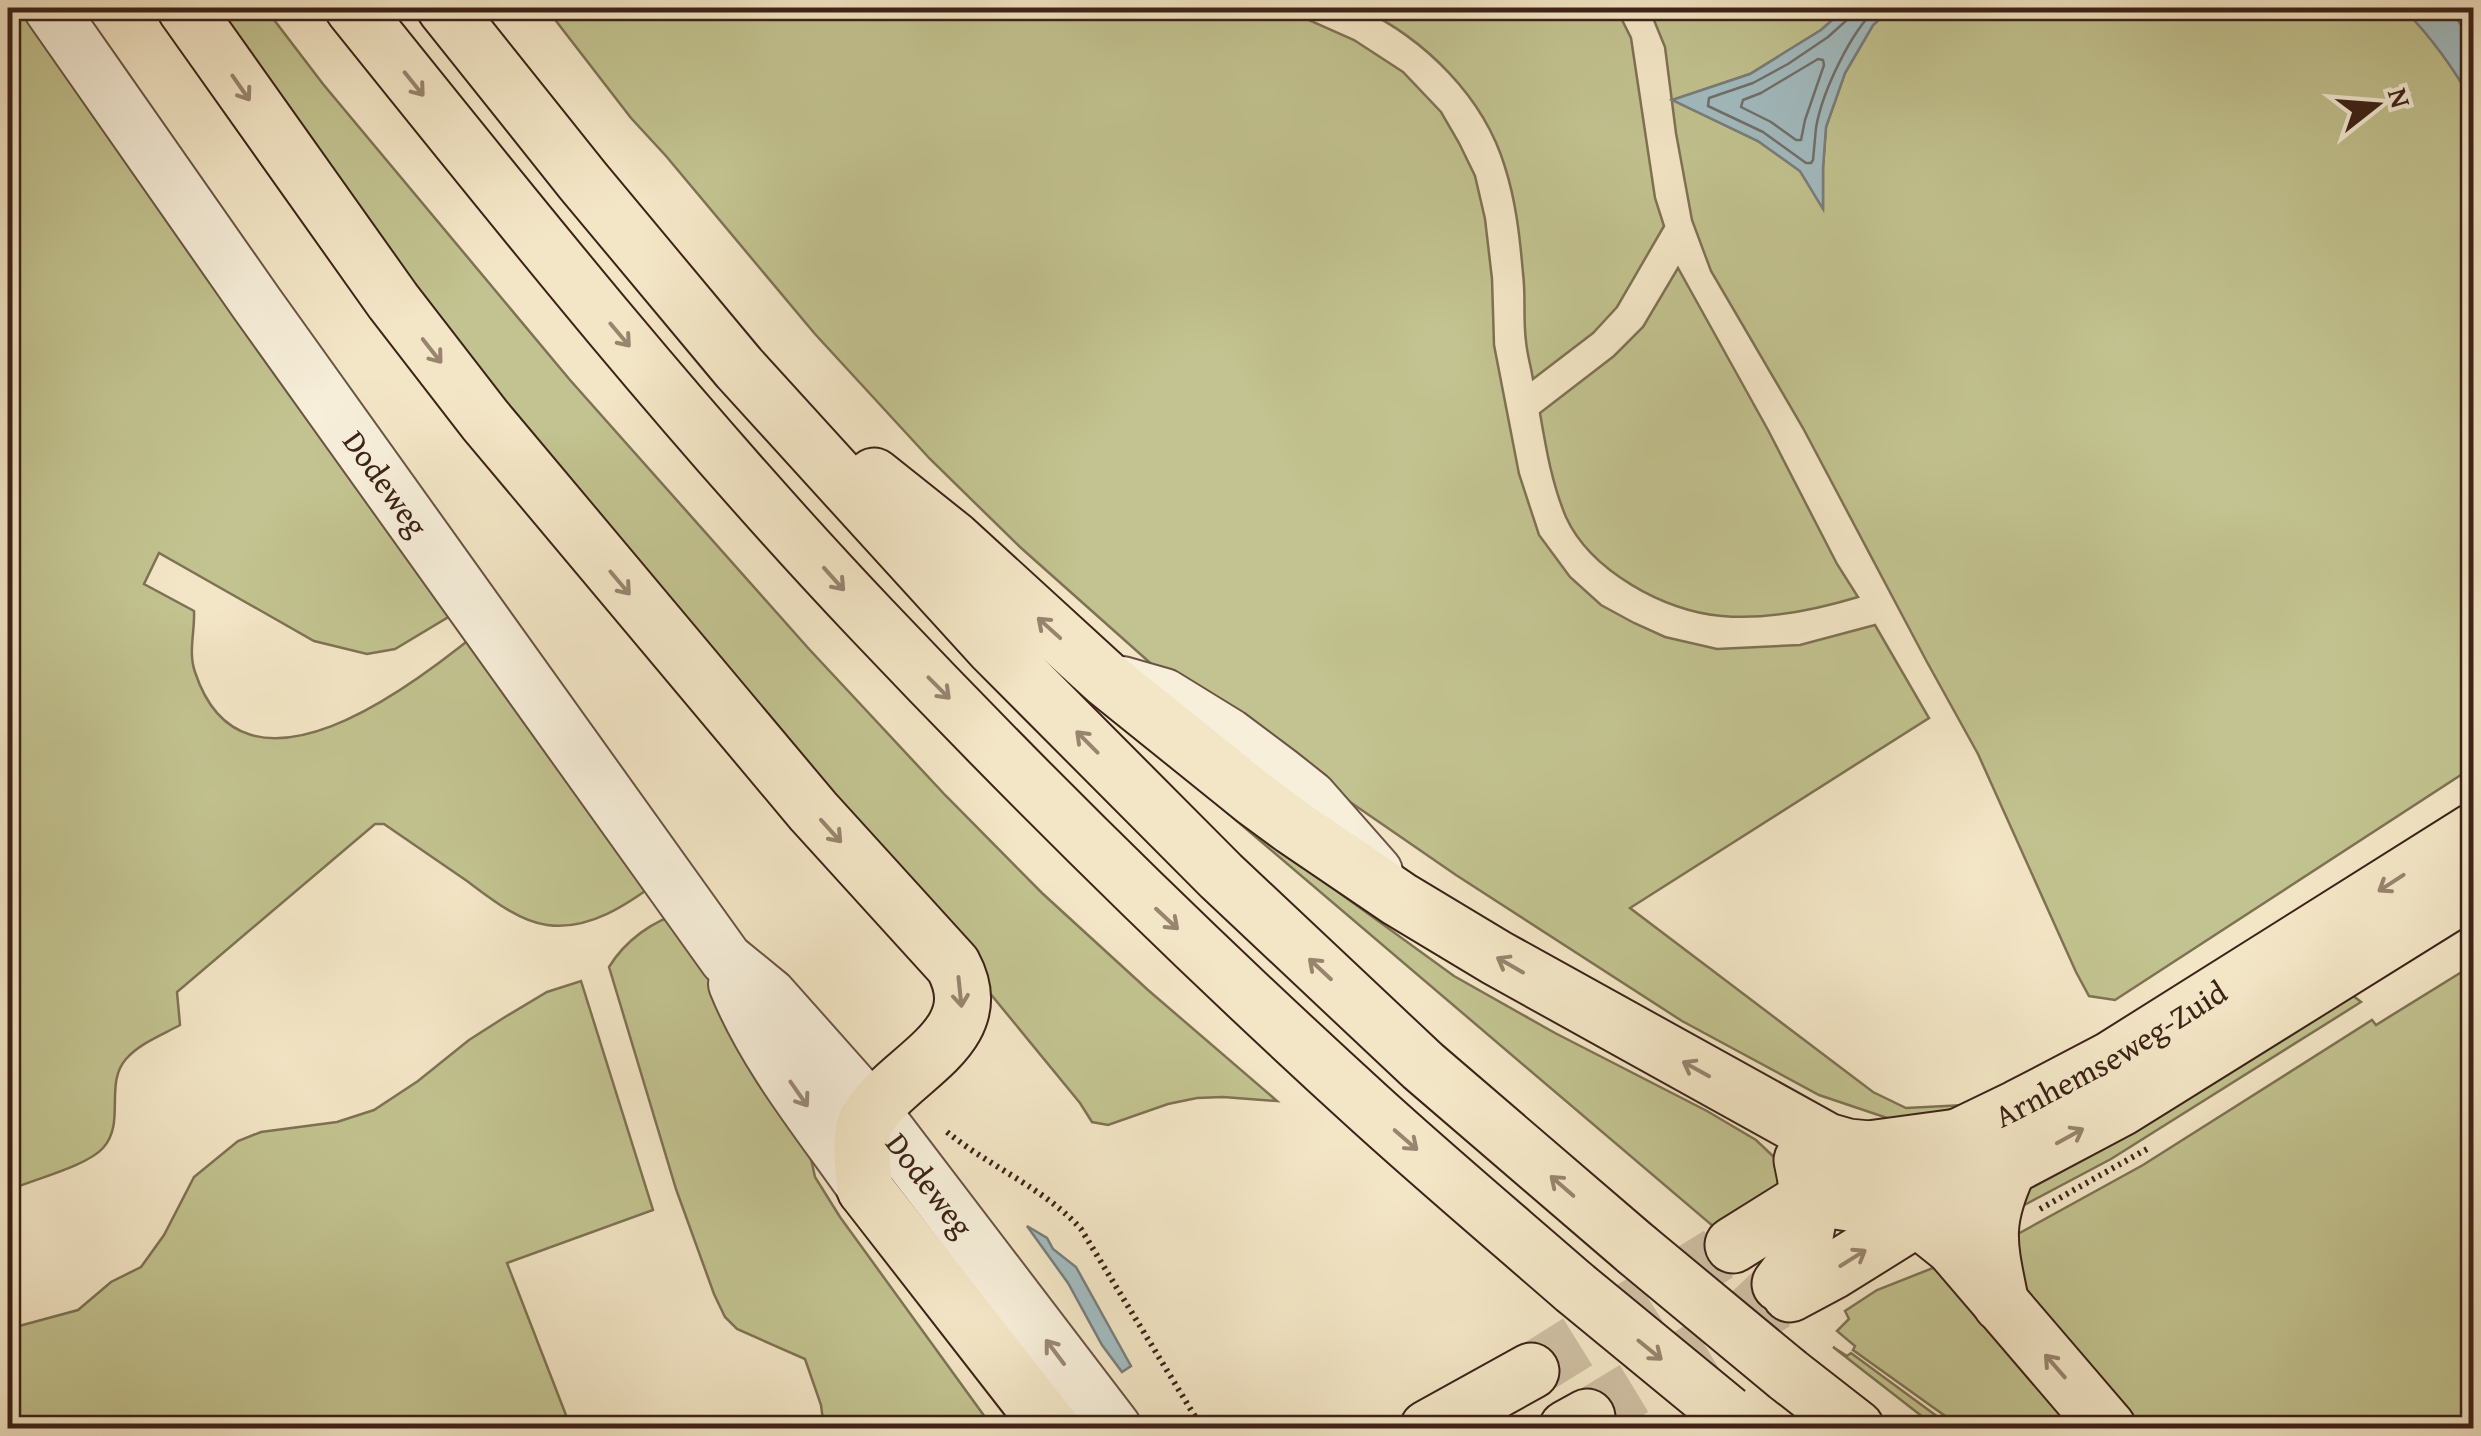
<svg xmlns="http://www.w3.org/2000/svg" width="2481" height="1436" viewBox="0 0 2481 1436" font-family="'Gentium Book Plus',serif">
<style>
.green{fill:#c2c390;stroke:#7f7254;stroke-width:2.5}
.water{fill:#a2bcc1;stroke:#797e7d;stroke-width:2.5}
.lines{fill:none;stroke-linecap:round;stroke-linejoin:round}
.shore{stroke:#6f6f6c;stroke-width:2.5}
.major-tunnel{stroke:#cebfa3;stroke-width:55;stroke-dasharray:55 28;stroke-linecap:butt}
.highway-tunnel{stroke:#cebfa3;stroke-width:55;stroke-dasharray:55 28;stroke-linecap:butt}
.minor-casing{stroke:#6a5344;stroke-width:56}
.major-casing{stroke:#3c2218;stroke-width:59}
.highway-casing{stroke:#3c2218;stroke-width:59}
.path{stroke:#3c2218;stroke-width:6;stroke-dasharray:2.5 5;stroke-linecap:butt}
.minor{stroke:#f7efda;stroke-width:52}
.major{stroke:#f3e6c6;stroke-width:55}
.highway{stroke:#f3e6c6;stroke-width:55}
.highway-bridge-casing{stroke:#3c2218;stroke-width:59;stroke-linecap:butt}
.highway-bridge{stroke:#f3e6c6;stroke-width:55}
.oneway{stroke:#98846f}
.oneway2{stroke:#9a8879}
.labels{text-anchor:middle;stroke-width:9;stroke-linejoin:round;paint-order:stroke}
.street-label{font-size:32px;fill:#3c2218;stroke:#f7efda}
</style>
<rect width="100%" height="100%" fill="#f3e6c6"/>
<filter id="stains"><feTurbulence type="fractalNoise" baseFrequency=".002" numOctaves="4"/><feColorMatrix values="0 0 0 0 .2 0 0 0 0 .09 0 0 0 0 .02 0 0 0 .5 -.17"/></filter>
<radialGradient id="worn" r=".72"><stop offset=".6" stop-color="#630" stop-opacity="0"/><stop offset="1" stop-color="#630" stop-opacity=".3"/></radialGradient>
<!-- green -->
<g class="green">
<path d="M8,8H46L465,607L395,649L367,654L314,641L159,553L144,584L194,611C195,632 188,652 195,672C243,818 414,685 481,630L659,881C628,904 589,931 547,925C518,921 490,898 467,881C439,862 412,843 384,824H375L177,992L180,1025C162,1035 140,1043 126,1059C104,1084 126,1123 103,1148C88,1165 39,1178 17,1187L8,1195Z"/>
<path d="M210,8H265L323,84L570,380L809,649L946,796L1042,893L1148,990L1277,1101L1223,1097L1197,1098L1168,1104L1108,1125L1092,1122L1080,1103L957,953L624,577Z"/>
<path d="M546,8H1282L1354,40L1403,72L1441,112L1459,143L1475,176L1485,219L1492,279L1494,345L1519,474L1539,535L1570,577L1601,605L1634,623L1665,637L1717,649L1800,645L1875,625L1929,718L1630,908L1873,1092L1906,1108L1965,1105L1914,1120H1893L1819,1095L1682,1021L1456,875L1157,669L1020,547L930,459L815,334L666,156L631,118Z"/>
<path d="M1360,8H1616L1631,38L1655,198L1664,226L1617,307L1593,333L1533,379C1531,366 1527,354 1526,341C1523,319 1526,295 1523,273C1520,238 1516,201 1505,167C1484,97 1425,39 1360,8Z"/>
<path d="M1649,8H1846L1821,30L1750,74L1673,100L1758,141L1800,171L1823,206V168L1826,127L1845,73L1873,25L1892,8H2403C2431,37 2454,68 2473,103V767L2115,1000L2089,996L2076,972L1978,754L1927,662L1803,428L1711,271L1692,220L1676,133L1665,47Z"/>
<path d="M2448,8H2473V40Z"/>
<path d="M1678,268L1768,430L1837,564L1858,597C1815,610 1767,620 1722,616C1665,612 1590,570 1566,517C1552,484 1546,448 1540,413L1614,356L1643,327Z"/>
<path d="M1217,804L1454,976L1555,1033L1707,1111L1756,1140L1775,1158L1785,1182L1721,1233Z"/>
<path d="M682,913L804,1127L815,1177L840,1217L993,1428H824L821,1405L805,1359L737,1329L725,1317L714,1294L676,1189L609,967C625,941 653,920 682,913Z"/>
<path d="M2473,965V1428H2137L2045,1322L2008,1274L2016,1235L2143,1165L2372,1020L2376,1025Z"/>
<path d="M581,981L653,1210L507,1263L571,1428H8V1329L78,1310L111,1282L141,1267L164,1235L194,1177L238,1141L261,1132L337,1122L374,1110L418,1081L469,1040L505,1017L547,992Z"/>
<path d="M2351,994L2361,1002L2111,1159L2011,1212L2026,1184Z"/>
<path d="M1938,1266L2077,1428H1962L1853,1350L1855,1346L1837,1331L1849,1319L1845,1311L1877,1290Z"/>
<path d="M1833,1347L1847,1356L1851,1353L1953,1428H1937Z"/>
</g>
<!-- water -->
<g class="water">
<path d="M1846,8H1892L1873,25L1845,73L1826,127L1823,168V209L1800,171L1758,141L1672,100L1750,74L1821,30Z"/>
<path d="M2403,8H2448L2473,40V103C2454,68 2431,37 2403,8Z"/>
<path d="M1027,1226L1047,1238L1053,1249L1076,1267L1131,1366L1122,1372L1102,1345L1068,1283Z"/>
</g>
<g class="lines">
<!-- shore -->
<g class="shore">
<path d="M1852,8L1849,18L1828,37L1788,64L1753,83L1709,98L1708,106L1763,132L1806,163H1811L1813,160C1814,149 1815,138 1816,128C1822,92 1851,31 1877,8"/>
<path d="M1818,59L1823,60L1824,65L1805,120L1801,140H1796L1771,122L1741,107L1743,100L1761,93Z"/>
</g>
<!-- major-tunnel -->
<g class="major-tunnel">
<path d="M1531,1371L1733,1245"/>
<path d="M1587,1417L1790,1294"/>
</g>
<!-- highway-tunnel -->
<path class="highway-tunnel" d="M1735,1327L1780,1284"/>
<defs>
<g id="minor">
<path id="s1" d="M50,8L257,304L726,959L770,995L874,1112L1115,1428"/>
<path d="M1122,683L1164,695L1229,735L1281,774L1310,797L1376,872"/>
<path d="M735,984C765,1058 819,1123 865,1189"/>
</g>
<g id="major">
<path d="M865,1189L1051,1428"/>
<path id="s2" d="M1733,1245L1810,1197L1841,1191L1875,1177L2018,1108L2110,1060L2474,831"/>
<path d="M1790,1294L1833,1271L1942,1203L2121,1108L2474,888"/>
<path d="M1428,1428L1531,1371"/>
<path d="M1567,1428L1587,1417"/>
</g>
<g id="highway">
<path d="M185,8L393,301L485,420L813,811L953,965C993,1039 896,1068 867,1120C858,1136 863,1171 865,1189"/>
<path d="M353,8C520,216 687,425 871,619C1030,787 1196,950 1367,1106C1435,1168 1505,1227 1575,1288"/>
<path d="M445,8L583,181L739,368L993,647L1221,876L1423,1066L1636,1249"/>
<path d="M874,476L953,539L1106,679L1255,799L1293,827L1399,899L1497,958L1827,1141L1848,1147L1869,1149L1958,1137"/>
<path d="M1810,1197L1882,1208L1915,1219L1923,1223L1953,1247L2108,1428"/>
<path d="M1780,1284C1812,1245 1813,1208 1802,1160"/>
<path d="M2001,1304C1989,1245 1982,1224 2009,1167"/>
<path d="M1788,1375L1856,1428"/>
</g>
</defs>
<!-- minor casing -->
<use href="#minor" class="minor-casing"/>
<!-- major casing -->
<use href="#major" class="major-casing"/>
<!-- highway casing -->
<use href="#highway" class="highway-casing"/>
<!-- path -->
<g class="path">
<path d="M947,1132C990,1167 1044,1188 1081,1229L1202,1428"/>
<path d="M2040,1209L2147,1149"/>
</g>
<!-- minor -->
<use href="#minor" class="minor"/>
<!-- major -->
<use href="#major" class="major"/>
<!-- highway -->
<use href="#highway" class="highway"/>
<defs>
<g id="highway-bridge">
<path d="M1636,1249L1788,1375"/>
<path d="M1575,1288L1727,1413"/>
</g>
</defs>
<!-- highway-bridge casing -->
<use href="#highway-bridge" class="highway-bridge-casing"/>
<!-- highway-bridge -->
<use href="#highway-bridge" class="highway-bridge"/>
</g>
<!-- one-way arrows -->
<defs><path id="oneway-shaft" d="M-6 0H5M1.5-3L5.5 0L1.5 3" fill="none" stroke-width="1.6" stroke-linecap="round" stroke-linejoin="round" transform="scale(2.5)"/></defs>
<g class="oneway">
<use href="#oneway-shaft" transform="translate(414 84) rotate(51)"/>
<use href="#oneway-shaft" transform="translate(241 88) rotate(55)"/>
<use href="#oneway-shaft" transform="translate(620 335) rotate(50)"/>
<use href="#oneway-shaft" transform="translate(432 351) rotate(52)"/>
<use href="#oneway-shaft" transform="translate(834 579) rotate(48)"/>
<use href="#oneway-shaft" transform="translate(620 583) rotate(50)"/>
<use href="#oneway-shaft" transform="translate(1049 628) rotate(-138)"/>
<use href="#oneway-shaft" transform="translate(939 688) rotate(45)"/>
<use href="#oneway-shaft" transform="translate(1087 742) rotate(-135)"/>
<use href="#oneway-shaft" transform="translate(831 831) rotate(48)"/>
<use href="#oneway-shaft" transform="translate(2391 883) rotate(147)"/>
<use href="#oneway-shaft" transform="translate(1167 919) rotate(43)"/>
<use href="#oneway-shaft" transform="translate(1510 965) rotate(-150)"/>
<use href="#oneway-shaft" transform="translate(1320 969) rotate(-137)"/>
<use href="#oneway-shaft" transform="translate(960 992) rotate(84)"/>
<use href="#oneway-shaft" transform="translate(1696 1069) rotate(-151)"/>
<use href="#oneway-shaft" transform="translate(2070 1136) rotate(-29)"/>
<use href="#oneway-shaft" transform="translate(1406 1140) rotate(41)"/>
<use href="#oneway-shaft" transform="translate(1562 1186) rotate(-139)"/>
<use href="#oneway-shaft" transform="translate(1853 1258) rotate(-32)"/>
<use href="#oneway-shaft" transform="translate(1650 1350) rotate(39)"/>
<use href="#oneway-shaft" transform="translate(2055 1366) rotate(-131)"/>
</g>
<g class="oneway2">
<use href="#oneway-shaft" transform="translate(799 1094) rotate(55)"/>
<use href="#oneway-shaft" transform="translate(1055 1352) rotate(-127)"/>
</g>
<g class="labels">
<!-- street labels -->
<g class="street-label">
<text dy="11" stroke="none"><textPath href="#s1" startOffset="582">Dodeweg</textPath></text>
<text dy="11" stroke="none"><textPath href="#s2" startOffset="425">Arnhemseweg-Zuid</textPath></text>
<text dy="11" stroke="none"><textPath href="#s1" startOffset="1472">Dodeweg</textPath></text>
</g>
</g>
<!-- margin -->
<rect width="2481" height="1436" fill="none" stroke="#f3e6c6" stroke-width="40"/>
<rect x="10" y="10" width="2461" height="1416" fill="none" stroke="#3c2218" stroke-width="5"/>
<rect x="20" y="20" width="2441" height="1396" fill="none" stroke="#3c2218" stroke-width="2.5"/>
<!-- north arrow -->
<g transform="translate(2376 105) rotate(73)" stroke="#f7efda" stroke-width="8" paint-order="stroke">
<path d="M0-8L18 38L0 25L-18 38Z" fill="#3c2218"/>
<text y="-15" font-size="28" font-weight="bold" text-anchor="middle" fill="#3c2218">N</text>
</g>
<rect width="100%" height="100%" filter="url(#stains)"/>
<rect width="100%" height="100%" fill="url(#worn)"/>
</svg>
